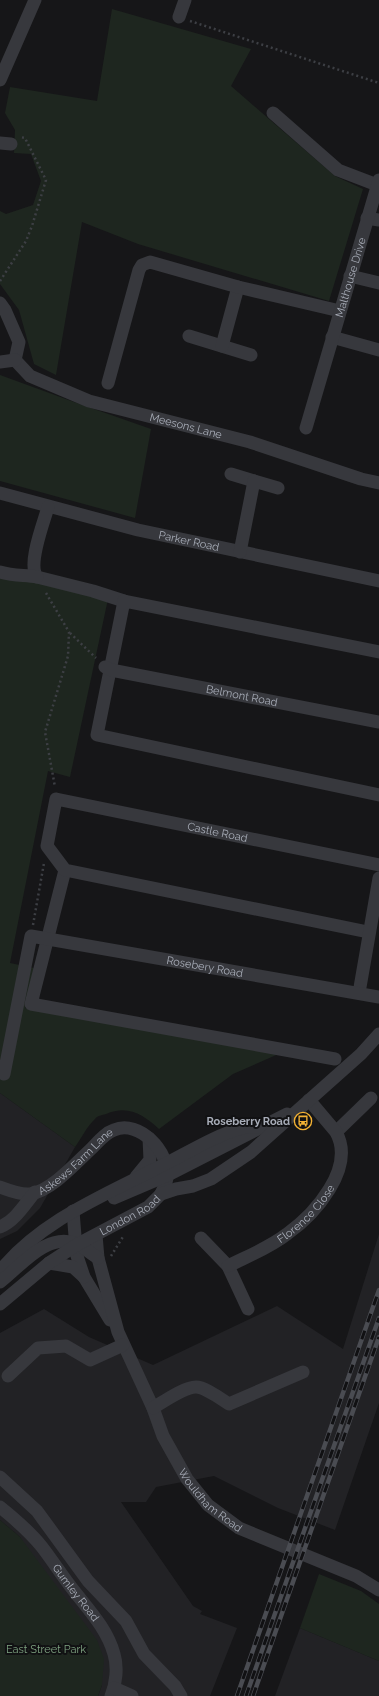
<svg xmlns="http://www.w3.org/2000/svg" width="379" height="1696" viewBox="0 0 379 1696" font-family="Raleway,sans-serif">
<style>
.built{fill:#222225}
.green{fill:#1e261f}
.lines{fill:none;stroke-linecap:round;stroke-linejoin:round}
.path{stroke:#3d3f44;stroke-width:2.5;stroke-dasharray:2 3;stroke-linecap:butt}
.minor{stroke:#37383d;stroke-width:13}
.rail-casing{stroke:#4a4c52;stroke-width:4.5}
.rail{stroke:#111113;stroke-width:3;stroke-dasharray:9;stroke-linecap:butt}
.labels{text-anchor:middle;stroke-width:4;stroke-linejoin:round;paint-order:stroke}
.street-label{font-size:11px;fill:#a8adb8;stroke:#111113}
.poi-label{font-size:11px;font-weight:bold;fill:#a8adb8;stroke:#111113;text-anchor:end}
.park-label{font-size:11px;fill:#7fa381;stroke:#111113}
</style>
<rect width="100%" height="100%" fill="#161618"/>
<!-- built -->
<g class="built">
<path d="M0,1093L75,1147L40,1208L17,1231L0,1239Z"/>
<path d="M379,1234V1403L335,1530L278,1508L214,1476L156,1487L146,1502H121L193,1606L202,1611L200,1614L237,1628L210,1696H98L102,1685L20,1537L0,1520V1333L44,1309L89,1337L153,1365L277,1306L343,1349Z"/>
<path d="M300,1628L379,1661V1696H275Z"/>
</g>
<!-- green -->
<g class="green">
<path d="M112,9L251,49L231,86L335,176L363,189L329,301L138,244L82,222L56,375L34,364L19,310L0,284V211L6,214L33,205L41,181L31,154L14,153L15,130L5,113L10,87L97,101Z"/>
<path d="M0,375L74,402L151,429L135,518L0,481Z"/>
<path d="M0,573L108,599L70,777L48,771L10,963L34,968L25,1008L283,1052L233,1074L159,1129C144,1115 128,1104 106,1114C102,1115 97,1116 95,1119C87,1126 81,1139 75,1147L0,1093Z"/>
<path d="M0,1520L20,1537L97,1640L104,1659L102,1685L98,1696H0Z"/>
<path d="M319,1574L361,1591L379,1604V1661L300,1628Z"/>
</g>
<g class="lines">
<!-- path -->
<g class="path">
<path d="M190,21L379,83"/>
<path d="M0,281L26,241L32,226L46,180L25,138L20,137"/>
<path d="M46,593L69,632L68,656L45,732L55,787"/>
<path d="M70,633L96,658"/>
<path d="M33,925L44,863"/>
<path d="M111,1256L124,1235"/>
</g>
<!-- minor -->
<g class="minor">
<path d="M179,17L185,0"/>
<path d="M0,80L35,0"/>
<path d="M273,113L338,170L377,185"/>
<path d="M0,143L11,144"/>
<path d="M367,218L379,220"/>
<path d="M350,276L379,283"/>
<path d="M0,303L5,310L19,342L15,360"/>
<path d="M189,336L251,355"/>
<path d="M332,337L379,350"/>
<path d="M222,346L238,287"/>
<path id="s1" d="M15,360L30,376L89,401L250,442L361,479L379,483"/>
<path d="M0,362L15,360"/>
<path d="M108,383L139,270L142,265L150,262L238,287L340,311"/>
<path id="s2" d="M306,428L379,180"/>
<path d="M231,474L254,481"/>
<path id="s3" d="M0,493L138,530L379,581"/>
<path d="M48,507C44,522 27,564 37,577L93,591L124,601"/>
<path d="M240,552L254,481L278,488"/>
<path d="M0,572C13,576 24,575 37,577"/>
<path d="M379,652L124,601L97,735L379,795"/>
<path id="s4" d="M105,667L111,670L379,722"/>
<path d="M65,870L31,1004L335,1059"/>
<path id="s5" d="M368,932L65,870L47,846L56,799L379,865"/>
<path d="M359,993L379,878"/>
<path id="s6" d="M4,1074L31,936L379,997"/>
<path d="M336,1132L371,1098"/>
<path d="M136,1177L150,1160L149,1138"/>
<path id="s7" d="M0,1187C8,1190 21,1195 30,1194C51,1191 76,1163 91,1149C98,1142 105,1133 114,1130C139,1119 170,1152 167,1177C167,1183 163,1189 161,1194"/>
<path d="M114,1198L168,1175L287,1114"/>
<path d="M73,1211L75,1236L78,1244L76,1253L84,1277L110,1320"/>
<path d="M0,1227C15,1221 25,1204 35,1192"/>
<path id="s8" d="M96,1235L98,1258L118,1332L153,1408L163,1436L187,1479L208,1505L239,1528L356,1576L379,1590"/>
<path d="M201,1238L228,1266L248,1309"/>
<path d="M49,1263L73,1267L84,1277"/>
<path id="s9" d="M228,1266C248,1256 269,1248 287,1234C315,1214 356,1168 336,1132L309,1100"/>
<path d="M0,1271C42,1219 108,1194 165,1164C189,1152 216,1135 242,1128C248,1126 255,1127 260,1127"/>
<path d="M0,1282C20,1267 47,1231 77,1244C84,1247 91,1254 98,1258"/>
<path id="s10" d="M0,1304L49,1263L78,1244L148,1207L161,1194L176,1189L193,1186L211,1179L251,1152L361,1054L379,1034"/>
<path d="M8,1376L38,1348L66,1346L90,1360L123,1345"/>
<path d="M153,1408C163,1402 184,1387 196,1387C205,1387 221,1399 229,1404L303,1372"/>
<path d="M0,1477L37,1511L88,1581L126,1621L144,1654L175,1686L181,1696"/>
<path id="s11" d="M0,1507C15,1519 30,1532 42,1547C52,1560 61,1574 71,1587C87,1608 107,1628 114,1654C118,1667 116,1684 111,1696"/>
<path d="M114,1688L132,1696"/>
</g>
<defs>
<g id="rail">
<path d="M237,1696L379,1290"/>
<path d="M246,1696L379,1318"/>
<path d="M253,1696L379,1337"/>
</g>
</defs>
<!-- rail casing -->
<use href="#rail" class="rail-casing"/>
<!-- rail -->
<use href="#rail" class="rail"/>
</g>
<!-- icons -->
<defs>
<symbol id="bus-ring" viewBox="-11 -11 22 22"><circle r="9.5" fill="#111113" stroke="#f2b134" stroke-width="1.5"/><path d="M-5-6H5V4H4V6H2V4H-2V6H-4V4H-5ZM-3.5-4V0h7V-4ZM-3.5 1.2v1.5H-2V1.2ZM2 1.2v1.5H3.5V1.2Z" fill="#f2b134"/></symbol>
</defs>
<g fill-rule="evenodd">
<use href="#bus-ring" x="293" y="1111" width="20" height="20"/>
</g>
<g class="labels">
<!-- street labels -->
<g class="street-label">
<text dy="4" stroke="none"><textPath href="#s2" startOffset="157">Malthouse Drive</textPath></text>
<text dy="4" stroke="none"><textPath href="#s1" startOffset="186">Meesons Lane</textPath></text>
<text dy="4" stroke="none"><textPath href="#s3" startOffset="195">Parker Road</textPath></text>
<text dy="4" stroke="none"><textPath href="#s4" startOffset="140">Belmont Road</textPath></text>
<text dy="4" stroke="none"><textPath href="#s5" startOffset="552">Castle Road</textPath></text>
<text dy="4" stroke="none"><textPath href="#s6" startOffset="317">Rosebery Road</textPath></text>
<text dy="4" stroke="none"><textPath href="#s7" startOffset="88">Askews Farm Lane</textPath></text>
<text dy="4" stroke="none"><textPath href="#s9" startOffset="95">Florence Close</textPath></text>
<text dy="4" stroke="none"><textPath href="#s10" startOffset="158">London Road</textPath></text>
<text dy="4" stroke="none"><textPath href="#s8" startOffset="294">Wouldham Road</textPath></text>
<text dy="4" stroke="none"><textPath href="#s11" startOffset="115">Gumley Road</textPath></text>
</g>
<!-- poi labels -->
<g class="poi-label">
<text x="290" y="1125">Roseberry Road</text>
</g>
<!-- park labels -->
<g class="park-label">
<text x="46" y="1653">East Street Park</text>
</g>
</g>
</svg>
